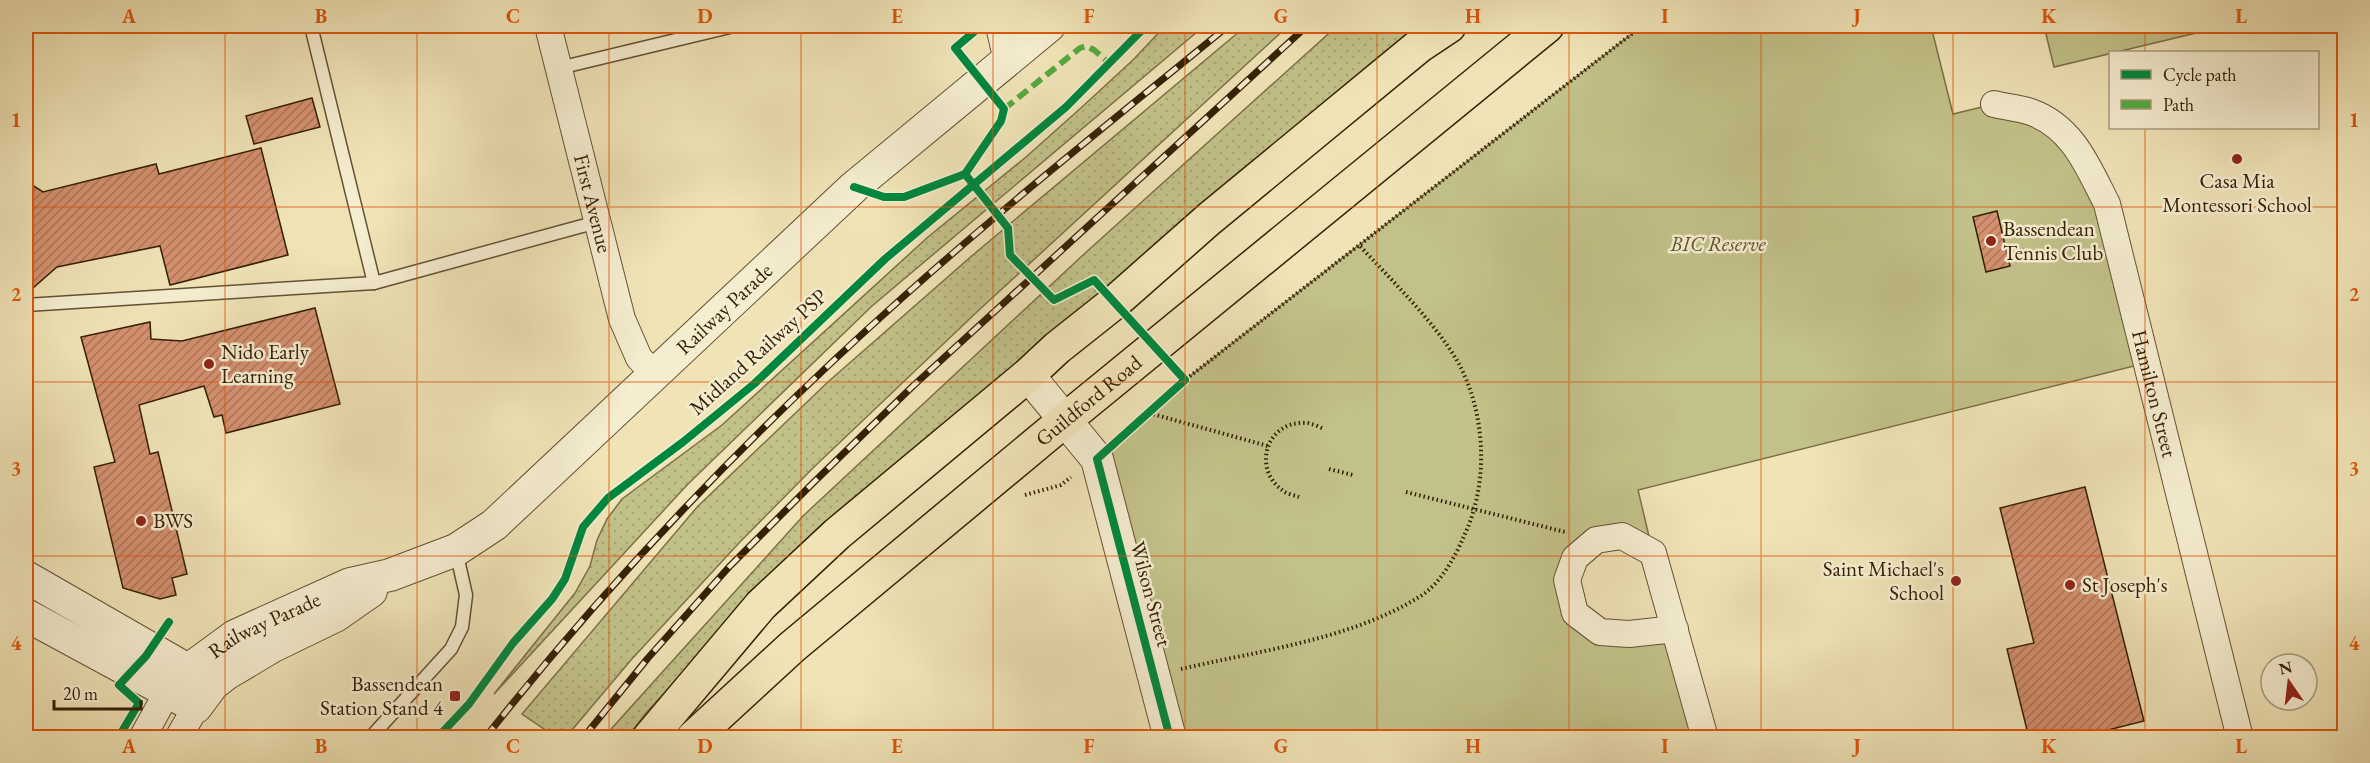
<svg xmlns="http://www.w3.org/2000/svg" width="2370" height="763" viewBox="0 0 2370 763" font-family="'EB Garamond',serif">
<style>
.grass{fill:url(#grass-dots);stroke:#7c7047;stroke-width:1.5}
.green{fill:#c2c189;stroke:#7c7047;stroke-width:1.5}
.building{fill:url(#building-hatch);stroke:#352005;stroke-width:1.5}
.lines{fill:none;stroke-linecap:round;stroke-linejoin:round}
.service-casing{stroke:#645132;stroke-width:15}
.minor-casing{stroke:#645132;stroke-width:28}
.tertiary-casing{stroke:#645132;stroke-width:34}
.trunk-casing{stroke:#352005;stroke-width:36}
.path{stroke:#352005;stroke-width:4;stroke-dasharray:1.5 3;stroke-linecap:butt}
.service{stroke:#f5edd0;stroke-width:12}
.minor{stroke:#f5edd0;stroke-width:26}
.tertiary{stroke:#f5edd0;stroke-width:32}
.trunk{stroke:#f0e4b7;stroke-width:33}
.rail-casing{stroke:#352005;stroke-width:7}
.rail{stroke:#f5edd0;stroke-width:4.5;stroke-dasharray:14;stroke-linecap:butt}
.quiet{stroke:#54aa40;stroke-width:6;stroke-dasharray:12 6;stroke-linecap:butt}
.cycleway-casing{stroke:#f5edd0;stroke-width:11}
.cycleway{stroke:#00873e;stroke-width:8}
.grid{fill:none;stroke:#df560c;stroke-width:1.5;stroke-opacity:0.55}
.poi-dot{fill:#8f2418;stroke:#f5edd0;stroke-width:2}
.labels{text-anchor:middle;stroke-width:5;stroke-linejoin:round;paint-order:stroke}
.poi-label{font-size:21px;fill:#352005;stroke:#f5edd0;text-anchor:start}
.street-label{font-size:21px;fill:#352005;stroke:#f5edd0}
.park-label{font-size:21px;font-style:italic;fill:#5f502d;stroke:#f5edd0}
.neatline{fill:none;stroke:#df560c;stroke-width:2}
.grid-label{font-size:20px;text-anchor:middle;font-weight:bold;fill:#df560c}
</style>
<defs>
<pattern id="grass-dots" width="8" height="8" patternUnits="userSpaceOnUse" patternTransform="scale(1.5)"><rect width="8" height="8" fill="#c2c189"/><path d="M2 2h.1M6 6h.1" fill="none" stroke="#a7a675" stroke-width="1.8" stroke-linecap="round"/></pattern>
<pattern id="building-hatch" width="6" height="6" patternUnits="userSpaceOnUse" patternTransform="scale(1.5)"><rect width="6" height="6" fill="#d4906f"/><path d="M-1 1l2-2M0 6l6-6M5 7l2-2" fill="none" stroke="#ad7559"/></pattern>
</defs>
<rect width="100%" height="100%" fill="#f0e4b7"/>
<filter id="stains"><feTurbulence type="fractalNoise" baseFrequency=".00333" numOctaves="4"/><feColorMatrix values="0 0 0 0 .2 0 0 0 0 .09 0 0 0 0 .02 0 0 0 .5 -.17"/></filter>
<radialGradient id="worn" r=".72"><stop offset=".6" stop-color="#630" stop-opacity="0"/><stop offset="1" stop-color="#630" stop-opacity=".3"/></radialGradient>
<!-- grass -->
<g class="grass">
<path d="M1165,26H1204L872,306L688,484L494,694L575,593L590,566L597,540L607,519L622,499L722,425L928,237L1026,157L1082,107L1134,59Z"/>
<path d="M1246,26H1288L979,310L814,467L739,543L631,660L566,737H556L522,714L698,506L829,381L974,254Z"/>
<path d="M1337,26H1427L744,606L645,714L628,737L603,738L803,516L1083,255Z"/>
</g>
<!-- green -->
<g class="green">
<path d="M1642,26H1931L1953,114L1994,104L2077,146L2146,363L1638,490L1653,553L1596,540L1567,580L1600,632L1675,629L1705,737H1170L1097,459L1185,380Z"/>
<path d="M2044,26H2220L2221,27L2054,67Z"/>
</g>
<!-- building -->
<g class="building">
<path d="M312,98L320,127L254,144L246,116Z"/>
<path d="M261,148L288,255L170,285L160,246L57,267L26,294V181L43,192L156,164L159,174Z"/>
<path d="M1997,211L2010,266L1986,272L1973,217Z"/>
<path d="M315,308L340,404L226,433L222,415L214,417L204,386L139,405L150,454L158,452L187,574L172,578L176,595L160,599L123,588L94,467L115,462L81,337L150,322L151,339L182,341Z"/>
<path d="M2085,487L2144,721L2076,738H2029L2007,649L2034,643L2000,508Z"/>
</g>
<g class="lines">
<defs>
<g id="service">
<path d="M311,26L374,283"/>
<path d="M559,68L734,26"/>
<path d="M26,305L374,283L597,222"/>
<path d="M370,738L451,649L462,627L466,595L456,551"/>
</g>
<g id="minor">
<path id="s1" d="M548,26L622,319L639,358L654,374"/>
<path d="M999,26L1007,61"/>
<path id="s2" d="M1994,104C2006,107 2019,108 2031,112C2073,127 2088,167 2107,204L2240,738"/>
<path d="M1675,629L1629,634L1600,632L1575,613L1567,580L1575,558L1596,540L1622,536L1653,553L1705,738"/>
<path d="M142,738L168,691"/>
<path d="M178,738L196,707"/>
</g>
<g id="tertiary">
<path d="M1028,375L1097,459L1170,738"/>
<path d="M26,577L207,681"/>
<path d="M26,615L196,707L213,684L226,674L273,646L335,616L371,591"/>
<path id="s3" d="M168,691L190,669L235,636L350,584L390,575L456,550L494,525L854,187L1049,26"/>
</g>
<g id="trunk">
<path d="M649,738L761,605L837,534L1028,375L1057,348L1115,302L1209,219L1419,46L1449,26"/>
<path id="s4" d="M693,738L792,647L1065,420L1547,26"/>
</g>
</defs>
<!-- service casing -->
<use href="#service" class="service-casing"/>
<!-- minor casing -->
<use href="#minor" class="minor-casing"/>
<!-- tertiary casing -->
<use href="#tertiary" class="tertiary-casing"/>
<!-- trunk casing -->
<use href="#trunk" class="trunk-casing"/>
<!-- path -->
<g class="path">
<path d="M1149,413L1268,446"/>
<path d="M1119,439L1185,380L1642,26"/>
<path d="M1329,469L1353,475"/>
<path d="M1406,492L1565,532"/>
<path d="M1025,495L1061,485L1071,477"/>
<path d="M1299,497C1294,495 1286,494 1282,490C1251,467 1268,420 1306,423C1312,423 1319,427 1324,429"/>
<path d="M1181,669C1258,651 1352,639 1419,597C1440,585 1455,557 1464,536C1489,484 1486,415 1459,364C1436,323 1392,281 1360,246"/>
</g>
<!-- service -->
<use href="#service" class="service"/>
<!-- minor -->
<use href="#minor" class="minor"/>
<!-- tertiary -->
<use href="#tertiary" class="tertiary"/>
<!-- trunk -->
<use href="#trunk" class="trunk"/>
<defs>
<g id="rail">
<path d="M485,738C610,579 751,433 902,298C1007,204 1118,116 1228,26"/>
<path d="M583,738L648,658L729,567L814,482L913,386L1307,26"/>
</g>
</defs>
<!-- rail casing -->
<use href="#rail" class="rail-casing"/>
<!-- rail -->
<use href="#rail" class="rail"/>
<!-- quiet -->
<path class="quiet" d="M1004,109L1080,48L1086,46L1094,50L1109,63"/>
<defs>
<g id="cycleway">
<path d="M965,174L1008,228L1010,255L1054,300L1094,280L1185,380L1097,459L1170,738"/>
<path d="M965,174L1001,121L1004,109L955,48L981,26"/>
<path d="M854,187L884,197H904L965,174"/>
<path d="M118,738L139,703L119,685L146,656L169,622"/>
<path d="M437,738L469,704L513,643L552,599L565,579L583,527L608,498L683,442L754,384L885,259L1066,107L1146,26"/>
</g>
</defs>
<!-- cycleway casing -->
<use href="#cycleway" class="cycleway-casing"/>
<!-- cycleway -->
<use href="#cycleway" class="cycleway"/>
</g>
<!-- grid -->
<path class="grid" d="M225,26V738M417,26V738M609,26V738M801,26V738M993,26V738M1185,26V738M1377,26V738M1569,26V738M1761,26V738M1953,26V738M2145,26V52M2145,128V738M26,207H2344M26,382H2344M26,556H2344"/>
<!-- markers -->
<g class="poi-dot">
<circle cx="2237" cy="159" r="6"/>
<circle cx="1991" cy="241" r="6"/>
<circle cx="209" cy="364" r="6"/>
<circle cx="141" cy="521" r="6"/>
<circle cx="1956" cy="581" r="6"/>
<circle cx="2070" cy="585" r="6"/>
<rect x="449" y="690" width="12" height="12" rx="3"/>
</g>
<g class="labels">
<!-- poi labels -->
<g class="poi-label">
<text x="2237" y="188" text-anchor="middle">Casa Mia<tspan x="2237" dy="24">Montessori School</tspan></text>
<text x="2003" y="236">Bassendean<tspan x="2003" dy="24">Tennis Club</tspan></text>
<text x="221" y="359">Nido Early<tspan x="221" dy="24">Learning</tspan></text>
<text x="153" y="528">BWS</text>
<text x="1944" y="576" text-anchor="end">Saint Michael's<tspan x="1944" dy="24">School</tspan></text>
<text x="2082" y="592">St Joseph's</text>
<text x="443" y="691" text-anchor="end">Bassendean<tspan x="443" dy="24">Station Stand 4</tspan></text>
</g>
<!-- street labels -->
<g class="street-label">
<text dy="7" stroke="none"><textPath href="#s1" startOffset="183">First Avenue</textPath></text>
<text dy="7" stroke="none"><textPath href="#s3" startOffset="686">Railway Parade</textPath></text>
<text transform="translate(758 352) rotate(-42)" y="7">Midland Railway PSP</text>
<text dy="7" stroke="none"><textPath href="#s2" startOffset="356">Hamilton Street</textPath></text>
<text dy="7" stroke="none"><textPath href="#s4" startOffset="520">Guildford Road</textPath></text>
<text transform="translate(1151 594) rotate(75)" y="7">Wilson Street</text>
<text dy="7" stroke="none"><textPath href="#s3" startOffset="118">Railway Parade</textPath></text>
</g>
<!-- park labels -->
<g class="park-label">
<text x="1718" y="251">BIC Reserve</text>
</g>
</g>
<!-- margin -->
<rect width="2370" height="763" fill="none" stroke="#f0e4b7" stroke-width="66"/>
<!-- legend -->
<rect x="2109" y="51" width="210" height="78" fill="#f5edd0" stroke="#a89b7f" stroke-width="1.5"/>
<rect x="2121" y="70" width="30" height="9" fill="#00873e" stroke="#a89b7f" stroke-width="1.5"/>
<text x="2163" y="81" font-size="18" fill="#352005">Cycle path</text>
<rect x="2121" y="100" width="30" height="9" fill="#54aa40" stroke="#a89b7f" stroke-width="1.5"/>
<text x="2163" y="111" font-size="18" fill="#352005">Path</text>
<!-- north arrow -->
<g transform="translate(2289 682) rotate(346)"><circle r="28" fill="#f5edd0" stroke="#a89b7f" stroke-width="1.5"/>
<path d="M0-4.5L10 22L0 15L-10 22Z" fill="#8f2418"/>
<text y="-9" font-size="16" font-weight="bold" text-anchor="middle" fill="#352005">N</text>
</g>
<!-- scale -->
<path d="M54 700v9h87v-9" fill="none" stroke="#352005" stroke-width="3"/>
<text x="63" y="700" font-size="18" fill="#352005" stroke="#f5edd0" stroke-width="4.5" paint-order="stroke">20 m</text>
<rect x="33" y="33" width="2304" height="697" class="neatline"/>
<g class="grid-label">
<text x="129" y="23">A</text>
<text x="321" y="23">B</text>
<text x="513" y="23">C</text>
<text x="705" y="23">D</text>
<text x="897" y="23">E</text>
<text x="1089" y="23">F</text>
<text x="1281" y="23">G</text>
<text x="1473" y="23">H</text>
<text x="1665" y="23">I</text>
<text x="1857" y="23">J</text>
<text x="2049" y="23">K</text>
<text x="2241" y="23">L</text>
<text x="16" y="127">1</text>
<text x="2354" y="127">1</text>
<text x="16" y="301">2</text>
<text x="2354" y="301">2</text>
<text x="16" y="475">3</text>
<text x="2354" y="475">3</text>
<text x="16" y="650">4</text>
<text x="2354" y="650">4</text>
<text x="129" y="753">A</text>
<text x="321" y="753">B</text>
<text x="513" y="753">C</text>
<text x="705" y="753">D</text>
<text x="897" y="753">E</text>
<text x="1089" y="753">F</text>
<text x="1281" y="753">G</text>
<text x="1473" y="753">H</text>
<text x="1665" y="753">I</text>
<text x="1857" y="753">J</text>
<text x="2049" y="753">K</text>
<text x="2241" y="753">L</text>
</g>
<rect width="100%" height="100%" filter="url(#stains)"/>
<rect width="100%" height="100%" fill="url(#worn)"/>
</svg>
